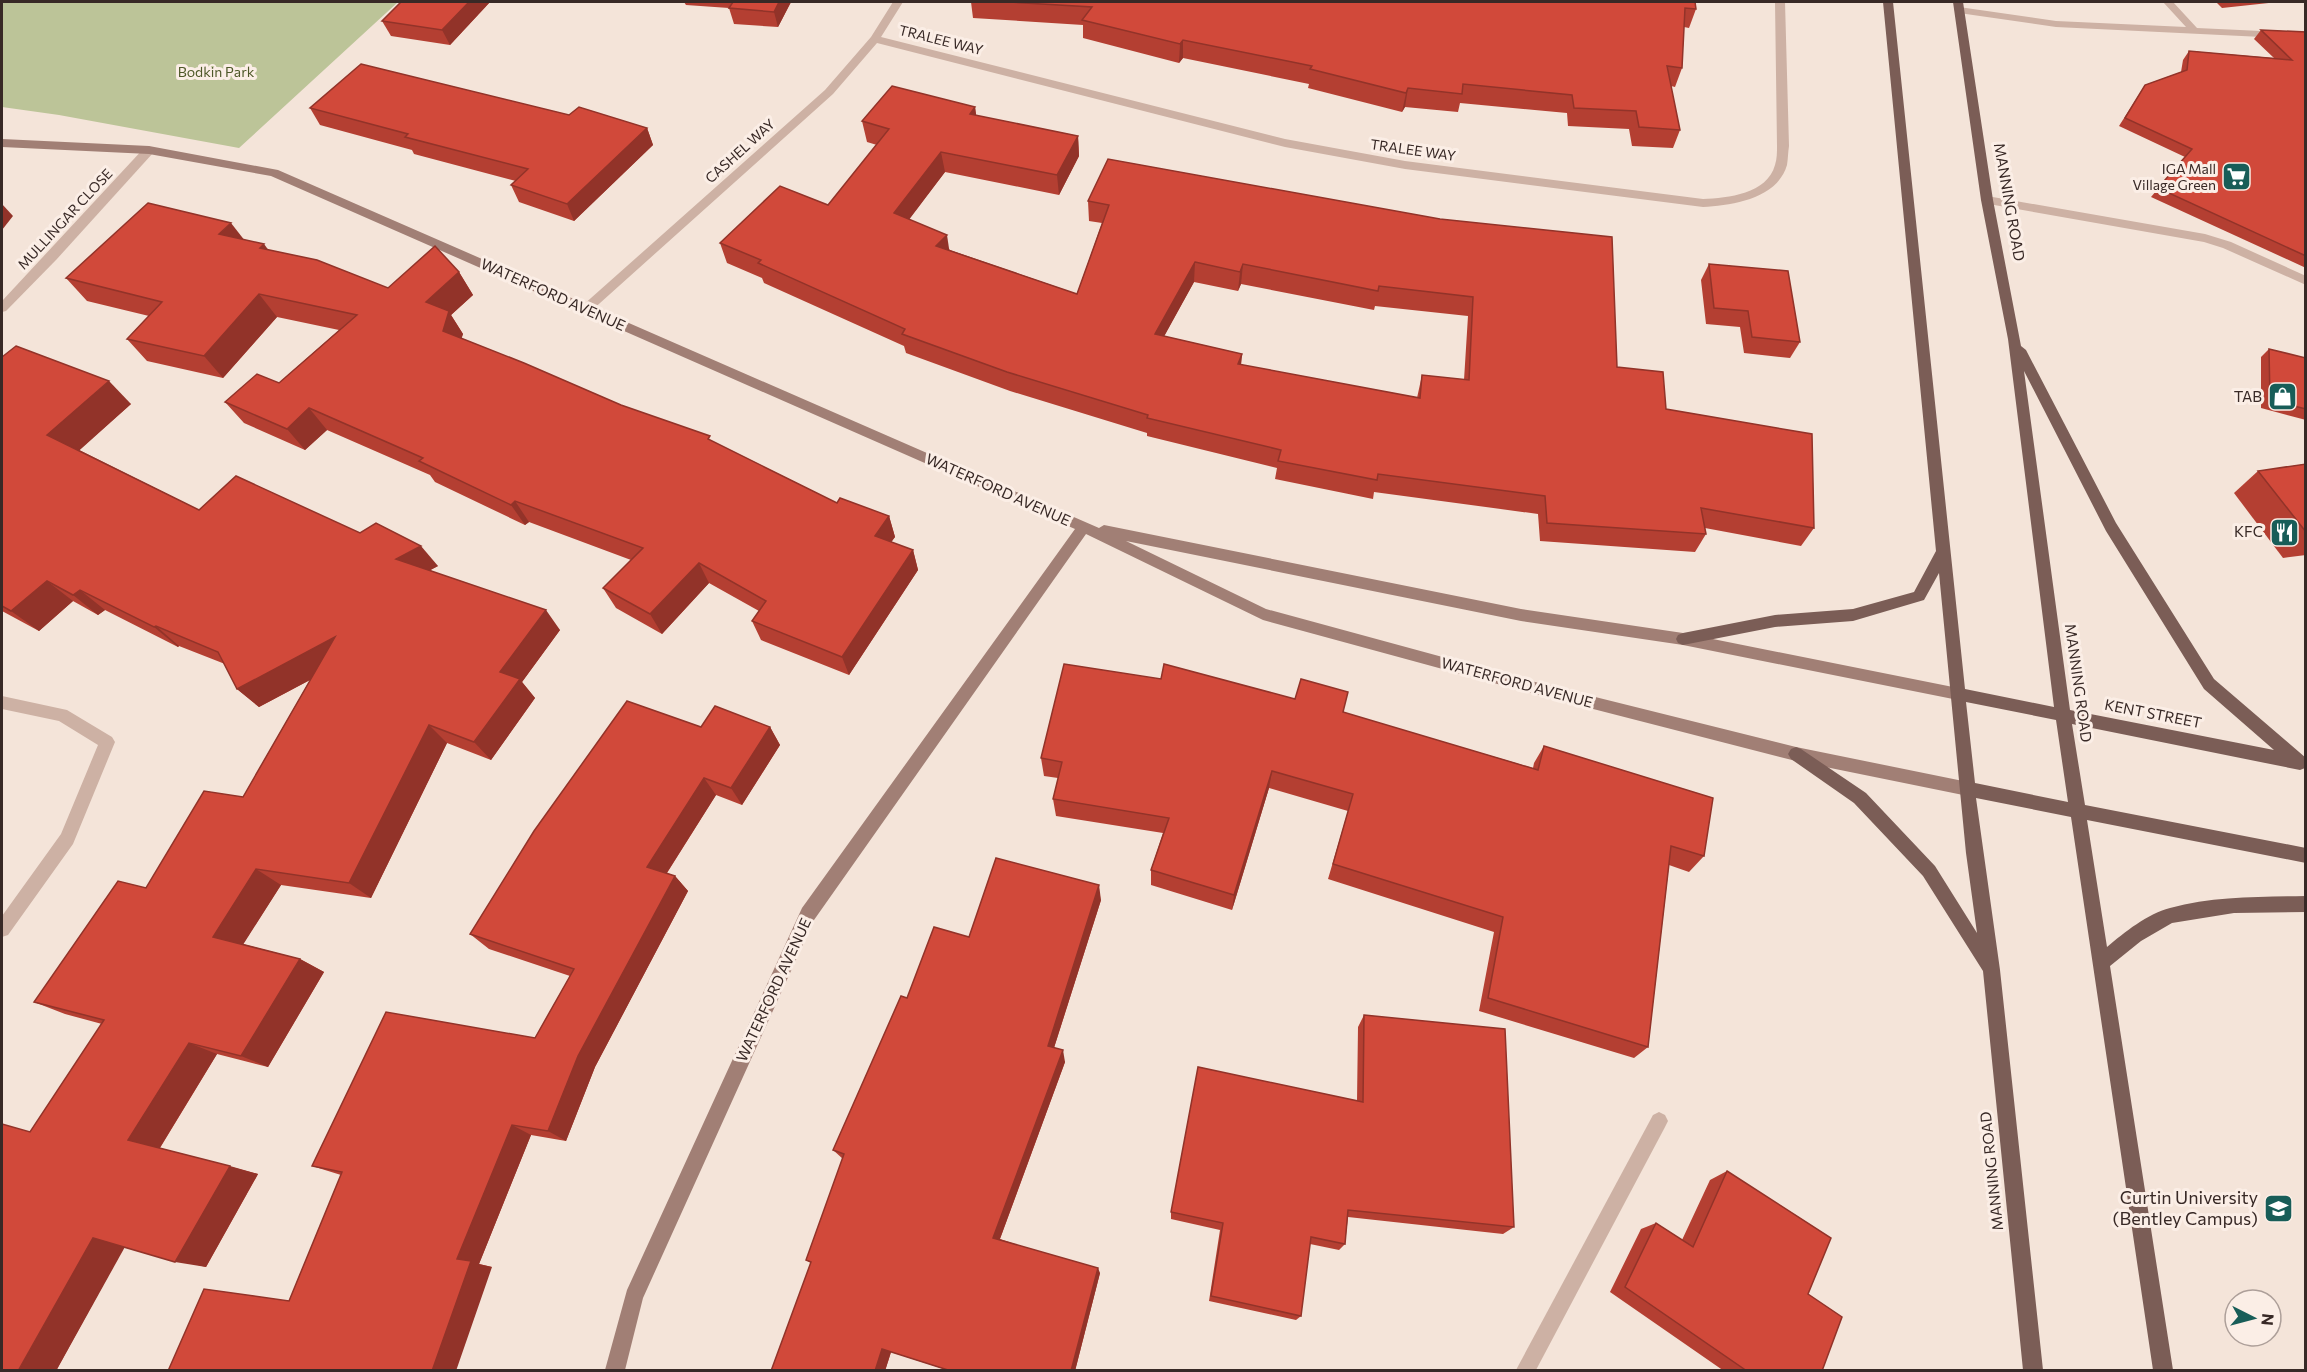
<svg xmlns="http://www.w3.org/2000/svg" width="2307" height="1372" viewBox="0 0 2307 1372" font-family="Commissioner,sans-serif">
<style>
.green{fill:#bcc498}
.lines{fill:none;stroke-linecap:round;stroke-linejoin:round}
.lane{fill:#cdb1a4;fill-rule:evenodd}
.street{fill:#cdb1a4;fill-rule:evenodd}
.secondary{fill:#a17f75;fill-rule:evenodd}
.primary{fill:#7b5d56;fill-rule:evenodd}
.wall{fill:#b43f32;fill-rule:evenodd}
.shaded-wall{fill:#923329}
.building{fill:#d1493a;stroke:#923329;stroke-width:1.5;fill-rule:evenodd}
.labels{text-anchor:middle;stroke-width:6;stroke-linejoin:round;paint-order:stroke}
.far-street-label{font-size:14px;fill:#382926;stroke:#fbeee6}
.far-park-label{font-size:14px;fill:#4e5828;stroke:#fbeee6}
.far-poi-label{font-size:14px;fill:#382926;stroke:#fbeee6;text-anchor:end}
.street-label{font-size:15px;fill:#382926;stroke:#fbeee6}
.poi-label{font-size:15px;fill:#382926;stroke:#fbeee6;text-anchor:end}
.near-poi-label{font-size:18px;fill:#382926;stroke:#fbeee6;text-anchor:end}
</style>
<rect width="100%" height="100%" fill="#f4e4d9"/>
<!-- green -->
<path class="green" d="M2,2H398L239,148L59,115L2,107Z"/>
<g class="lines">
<!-- lane -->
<g class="lane">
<path d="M2163,2H2173L2197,28L2306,33V39L2056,27L1959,13L1954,10L1959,7L2056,21L2186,27Z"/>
<path d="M1987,196L2205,234L2231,242L2306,276V285L2223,248L2204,242L1983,203L1981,200Z"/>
<path d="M1659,1112L1665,1115L1668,1121L1665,1127L1536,1370H1516L1653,1115Z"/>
</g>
<!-- street -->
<g class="street">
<path d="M893,2H903L881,37L1285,139L1405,161L1703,199C1728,198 1767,194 1775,165C1777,159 1777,152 1777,146L1775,2H1785L1789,146C1788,152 1788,159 1787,165C1777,199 1733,205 1703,207L1405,169L1285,147L877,43L833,94L590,312H582L580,309L582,306L825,90L871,37Z"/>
<path d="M149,146L155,150L153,153L56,260L6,311L2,312V301L145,147Z"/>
<path d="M2,696L67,710L112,737L115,742L73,844L8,935L2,937V916L61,834L98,745L59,721L2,709Z"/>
</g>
<!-- secondary -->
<path class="secondary" d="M2,139L149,146L278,170L1099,528L1104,525L1521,609L1683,633L1963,689L1966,694L1963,699L1958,700L1683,645L1521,621L1126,541L1266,609L1531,681L1796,747L1968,782L1974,784L1976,789L1974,794L1968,796L1796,761L1531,693L1263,620L1086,534L814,920L643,1298L625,1370H605L627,1290L802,908L1075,529L271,176L149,154L2,147Z"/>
<!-- primary -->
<path class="primary" d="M1883,2H1893L1965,689L2054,707L2008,339L1981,200L1953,2H1963L1993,200L2021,346L2026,350L2116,523L2214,679L2306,758L2305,768L2300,770L2072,724L2085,805L2306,848V863L2087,820L2107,947C2125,932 2147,914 2170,908C2214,896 2260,897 2306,896V912L2234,913L2172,923L2141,941L2110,966L2173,1370H2153L2071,817L1976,798L2000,970L2043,1370H2023L1983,971L1923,876L1854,803L1791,759L1788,754L1791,749L1796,747L1801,749L1866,793L1935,866L1977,933L1966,853L1939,573L1924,600L1853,621L1775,627L1683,645L1678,643L1676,639L1678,635L1683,633L1775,615L1853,609L1914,592L1936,551ZM2024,371L2106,531L2204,689L2274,750L2070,710ZM1966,702L2056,720L2068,802L1975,783Z"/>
</g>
<!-- wall -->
<g class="wall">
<path d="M401,2H490L450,45L391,36L382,21Z"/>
<path d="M684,2H791L778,27L734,24L729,8L686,5Z"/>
<path d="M971,2H1695L1696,9L1689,28L1684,27L1682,68L1675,87L1671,86L1680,130L1673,148L1632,146L1629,129L1568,126L1567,113L1460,103L1458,112L1405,107L1402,112L1308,88L1309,84L1183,58L1179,63L1083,38V25L973,18Z"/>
<path d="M2216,2H2278L2222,8Z"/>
<path d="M2261,30L2306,32V268L2151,197L2185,157L2119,126L2145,85L2181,72L2183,60L2189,51L2274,58L2254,39Z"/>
<path d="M975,107L976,116L1078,136L1079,156L1059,195L945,172L909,219L950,250L1077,294L1102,223L1089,221L1088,201L1440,219L1617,367L1666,409L1814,528L1801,546L1705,528L1706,534L1695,552L1540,541L1538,514L1374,492L1373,499L1275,479L1277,468L1147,436V433L1010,391L906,353L904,346L764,283L762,278L727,263L720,243L828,205L877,145L867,142L862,121ZM1194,282L1238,291L1241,284L1374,310L1375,306L1468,316L1464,380L1422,375L1417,398L1241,365L1242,354L1164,336Z"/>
<path d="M310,108L569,115L647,128L653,145L574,221L519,202L511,185L516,181L414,154L412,150L320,125Z"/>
<path d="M244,240L269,250L388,288L459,272L473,295L451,315L463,334L461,338L621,405L712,441L837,503L889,516L895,537L891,542L913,550L918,570L849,675L761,640L752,621L759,611L709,583L662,634L616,608L603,588L631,560L529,522L525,525L435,482L430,475L327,430L305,450L244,423L225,402L279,383L339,330L277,317L223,378L147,361L127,339L149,316L87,301L66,278Z"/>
<path d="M1709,264L1800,342L1790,358L1744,353L1740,327L1706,324L1701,280Z"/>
<path d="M2269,349L2306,358V420L2261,408V357Z"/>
<path d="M2,357L131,404L79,450L199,510L360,533L438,566L430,570L560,630L522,682L535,698L491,760L447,743L371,898L281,885L243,944L300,959L324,972L268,1067L217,1054L160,1148L258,1174L206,1267L124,1247L56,1371L30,1132L102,1024L65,1014L34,1002L146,888L243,797L310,680L259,707L237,689L225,664L179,646L178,647L105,610L98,615L73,601L39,631L2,611Z"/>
<path d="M2306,464V555L2283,558L2234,493L2258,471Z"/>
<path d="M1343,713L1533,768L1534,763L1544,746L1704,856L1689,872L1669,865L1648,1047L1634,1058L1479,1011L1494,932L1328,879L1348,811L1269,788L1232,910L1151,885V870L1163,833L1056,816L1053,799L1058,778L1044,776L1041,758Z"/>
<path d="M701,727H770L780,745L742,805L716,795L667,873L675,876L688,891L595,1067L566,1141L531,1135L479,1264L492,1267L289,1301L341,1175L312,1166L535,1038L570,976L489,949L470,934Z"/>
<path d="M1101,900L1054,1048L1065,1062L1000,1239L1100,1273L1075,1371H950L891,1352L885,1371H771L811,1263L806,1260L843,1159L833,1150L907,998L969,937Z"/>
<path d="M1364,1015L1514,1227L1503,1234L1348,1217L1345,1244L1339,1250L1310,1244L1301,1316L1296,1320L1209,1301L1220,1230L1171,1219V1212L1357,1101L1358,1027Z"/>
<path d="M1727,1171L1808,1294L1822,1371H1724L1610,1292L1641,1229L1656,1223L1682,1240L1710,1180Z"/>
</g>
<!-- shaded-wall -->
<g class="shaded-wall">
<path d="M469,2H490L450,45L442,30Z"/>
<path d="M779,2H791L778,27L774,12Z"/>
<path d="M1183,40V58L1179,63L1180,44Z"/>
<path d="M1408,88L1405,107L1402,112L1406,93Z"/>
<path d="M975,107L978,128L970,114Z"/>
<path d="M647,128L653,145L574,221L567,204Z"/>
<path d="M1078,136L1079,156L1059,195L1057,175Z"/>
<path d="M941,152L945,172L899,233L894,213Z"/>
<path d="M2,204L13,216L2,230Z"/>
<path d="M231,223L249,246L219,234Z"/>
<path d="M947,235L950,255L936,246Z"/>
<path d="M264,244L281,267L260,248Z"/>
<path d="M1195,262L1194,282L1155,353V334Z"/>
<path d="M1243,264L1241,284L1238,291L1240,272Z"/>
<path d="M459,272L473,295L451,315L463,334L457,353L426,302Z"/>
<path d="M259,294L277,317L223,378L204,356Z"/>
<path d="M1242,354L1240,373L1238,364Z"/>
<path d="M109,381L131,404L72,457L47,435Z"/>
<path d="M309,408L327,430L305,450L287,429Z"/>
<path d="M515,501L529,522L525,525L511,505Z"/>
<path d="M889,516L895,537L881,556L875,536Z"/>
<path d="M421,546L438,566L414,579L396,559Z"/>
<path d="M913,550L918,570L849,675L842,657Z"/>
<path d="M699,563L709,583L662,634L650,614Z"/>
<path d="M47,581L73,601L39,631L11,611Z"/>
<path d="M80,590L105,610L98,615L73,595Z"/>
<path d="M546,610L560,630L522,682L535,698L491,760L474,742L500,672Z"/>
<path d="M156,626L179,646L178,647L154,627Z"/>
<path d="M335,637L355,656L259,707L237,689Z"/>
<path d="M429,725L447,743L371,898L349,883Z"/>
<path d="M770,727L780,745L742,805L731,788Z"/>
<path d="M1272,771L1269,788L1232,910L1234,895Z"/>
<path d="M704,778L716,795L661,882L647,867Z"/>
<path d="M256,869L281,885L239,951L213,937Z"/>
<path d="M675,876L688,891L595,1067L566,1141L548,1131L578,1056Z"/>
<path d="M1099,885L1101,900L1051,1057L1048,1046Z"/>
<path d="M300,959L324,972L268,1067L241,1056Z"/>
<path d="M189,1043L217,1054L159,1149L128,1140Z"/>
<path d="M1063,1050L1065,1062L998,1244L993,1238Z"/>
<path d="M512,1125L531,1135L479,1264L492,1267L456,1371H432L457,1259Z"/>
<path d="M230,1166L258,1174L206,1267L175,1262Z"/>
<path d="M93,1238L126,1245L56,1371H18Z"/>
<path d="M1098,1268L1100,1273L1075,1371H1071Z"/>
<path d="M882,1349L891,1352L885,1371H875Z"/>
</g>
<!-- building -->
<g class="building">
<path d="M401,2H469L442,30L382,21Z"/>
<path d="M733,2H779L774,12L729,8Z"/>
<path d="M1009,2H1695L1696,9L1685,8L1682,68L1667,66L1680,130L1639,127L1636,111L1574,108L1572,95L1463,84L1462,94L1408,88L1406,93L1310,69L1312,66L1183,40L1180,44L1082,20L1092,7Z"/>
<path d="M2261,30L2306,32V256L2158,188L2192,149L2125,118L2145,85L2187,70L2189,51L2292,60Z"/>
<path d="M361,64L569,115L579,107L647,128L567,204L511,185L528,169L405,137L408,134L310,108Z"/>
<path d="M892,86L975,107L970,114L1078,136L1057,175L941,152L894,213L947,235L936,246L1077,294L1109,205L1088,201L1108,159L1440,219L1612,237L1617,367L1663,372L1666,409L1812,434L1814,528L1701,508L1706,534L1547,523L1545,496L1378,474L1377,480L1278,461L1281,450L1147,418L1148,415L1007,372L902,334L905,329L758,263L761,260L720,243L780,186L828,205L889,129L862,121ZM1195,262L1240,272L1243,264L1378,291L1379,286L1473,297L1469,380L1422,375L1420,398L1238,364L1242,354L1155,334Z"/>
<path d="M148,203L231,223L219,234L264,244L260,248L317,260L388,288L435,246L459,272L426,302L449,311L443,331L524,363L621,405L710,436L708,439L837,503L840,498L889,516L875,536L913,550L842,657L752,621L766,601L699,563L650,614L603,588L643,548L515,501L511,505L419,461L423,458L309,408L287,429L225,402L257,374L279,383L357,315L259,294L204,356L127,339L162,302L66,278Z"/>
<path d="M1709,264L1788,271L1800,342L1752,337L1748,311L1714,308Z"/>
<path d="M16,346L109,381L47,435L199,510L236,476L360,533L376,523L421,546L396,559L546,610L500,672L520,679L474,742L429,725L349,883L256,869L213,937L300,959L241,1056L189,1043L128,1140L230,1166L175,1262L93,1238L18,1371H2V1124L30,1132L104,1020L34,1002L118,881L146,888L204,791L243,797L335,637L237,689L218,652L156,626L154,627L80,590L73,595L47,581L11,611L2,606V357Z"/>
<path d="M2269,349L2306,358V409L2270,400Z"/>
<path d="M2306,464V532L2258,471Z"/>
<path d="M1064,664L1161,679L1164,664L1295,699L1301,679L1348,692L1343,712L1538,770L1544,746L1713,798L1704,856L1671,846L1648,1047L1488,998L1503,917L1333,864L1353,794L1272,771L1234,895L1151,870L1169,818L1053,799L1062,762L1041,758Z"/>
<path d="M627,701L701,727L715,706L770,727L731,788L704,778L647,867L675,876L578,1056L548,1131L512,1125L457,1259L471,1261L432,1371H168L204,1289L289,1301L342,1172L312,1166L386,1012L535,1038L574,969L470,934L534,831Z"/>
<path d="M996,858L1099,885L1048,1046L1063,1050L993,1238L1098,1268L1071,1371H951L882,1349L875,1371H771L811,1262L806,1260L844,1154L833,1150L901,996L907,998L934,927L969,937Z"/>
<path d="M1364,1015L1505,1029L1514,1227L1348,1210L1345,1244L1311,1237L1301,1316L1211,1296L1223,1223L1171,1212L1198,1067L1363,1102Z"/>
<path d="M1727,1171L1831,1238L1808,1294L1842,1317L1822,1371H1747L1625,1287L1656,1223L1693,1247Z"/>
</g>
<!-- icons -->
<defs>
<symbol id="supermarket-square" viewBox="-11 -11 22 22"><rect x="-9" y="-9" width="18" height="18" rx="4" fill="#185d58" stroke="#fbeee6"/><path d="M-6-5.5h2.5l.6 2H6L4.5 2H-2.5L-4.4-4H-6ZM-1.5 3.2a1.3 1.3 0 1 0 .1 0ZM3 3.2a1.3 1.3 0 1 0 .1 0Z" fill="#fff"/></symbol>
<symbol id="shop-square" viewBox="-11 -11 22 22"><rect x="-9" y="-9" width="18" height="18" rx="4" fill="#185d58" stroke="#fbeee6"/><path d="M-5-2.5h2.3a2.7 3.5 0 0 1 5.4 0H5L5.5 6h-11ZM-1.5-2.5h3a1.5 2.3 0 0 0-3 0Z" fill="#fff"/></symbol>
<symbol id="restaurant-square" viewBox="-11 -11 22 22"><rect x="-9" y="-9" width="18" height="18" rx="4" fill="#185d58" stroke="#fbeee6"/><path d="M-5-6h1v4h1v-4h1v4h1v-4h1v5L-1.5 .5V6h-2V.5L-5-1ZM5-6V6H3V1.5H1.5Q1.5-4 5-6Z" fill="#fff"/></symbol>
<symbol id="university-square" viewBox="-11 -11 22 22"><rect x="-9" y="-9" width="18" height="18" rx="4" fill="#185d58" stroke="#fbeee6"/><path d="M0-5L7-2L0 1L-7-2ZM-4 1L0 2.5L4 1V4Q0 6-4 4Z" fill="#fff"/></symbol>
</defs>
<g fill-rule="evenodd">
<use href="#supermarket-square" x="2220" y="160" width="33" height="33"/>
<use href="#shop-square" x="2266" y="380" width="33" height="33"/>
<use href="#restaurant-square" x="2268" y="516" width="33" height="33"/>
<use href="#university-square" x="2262" y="1192" width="33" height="33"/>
</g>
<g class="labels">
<!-- far-street labels -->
<g class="far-street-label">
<text transform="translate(941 40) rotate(14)" y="5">TRALEE WAY</text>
<text transform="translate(1413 150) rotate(8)" y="5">TRALEE WAY</text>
<text transform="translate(740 151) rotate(-42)" y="5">CASHEL WAY</text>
<text transform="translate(65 219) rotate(-47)" y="5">MULLINGAR CLOSE</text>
</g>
<!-- far-park labels -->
<g class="far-park-label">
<text x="216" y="77">Bodkin Park</text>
</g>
<!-- far-poi labels -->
<g class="far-poi-label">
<text x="2216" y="174">IGA Mall<tspan x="2216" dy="16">Village Green</tspan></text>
</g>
<!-- street labels -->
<g class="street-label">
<text transform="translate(2009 202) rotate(80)" y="5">MANNING ROAD</text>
<text transform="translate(553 295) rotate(24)" y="5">WATERFORD AVENUE</text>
<text transform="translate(998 490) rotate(24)" y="5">WATERFORD AVENUE</text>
<text transform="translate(1517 683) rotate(15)" y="5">WATERFORD AVENUE</text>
<text transform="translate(2078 683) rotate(82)" y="5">MANNING ROAD</text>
<text transform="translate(2153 714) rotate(11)" y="5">KENT STREET</text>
<text transform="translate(774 990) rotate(-65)" y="5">WATERFORD AVENUE</text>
<text transform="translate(1992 1171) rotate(-96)" y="5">MANNING ROAD</text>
</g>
<!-- poi labels -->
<g class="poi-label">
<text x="2262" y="402">TAB</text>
<text x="2263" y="537">KFC</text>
</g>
<!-- near-poi labels -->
<g class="near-poi-label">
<text x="2258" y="1204">Curtin University<tspan x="2258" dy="21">(Bentley Campus)</tspan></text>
</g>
</g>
<!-- border -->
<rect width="2307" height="1372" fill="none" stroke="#382926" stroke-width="6"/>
<!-- north arrow -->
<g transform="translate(2253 1318) rotate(96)"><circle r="28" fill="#fbeee6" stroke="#ad9f99" stroke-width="1.5"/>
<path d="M0-4.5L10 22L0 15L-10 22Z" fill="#185d58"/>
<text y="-9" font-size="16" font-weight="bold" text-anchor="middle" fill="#382926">N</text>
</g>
</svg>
